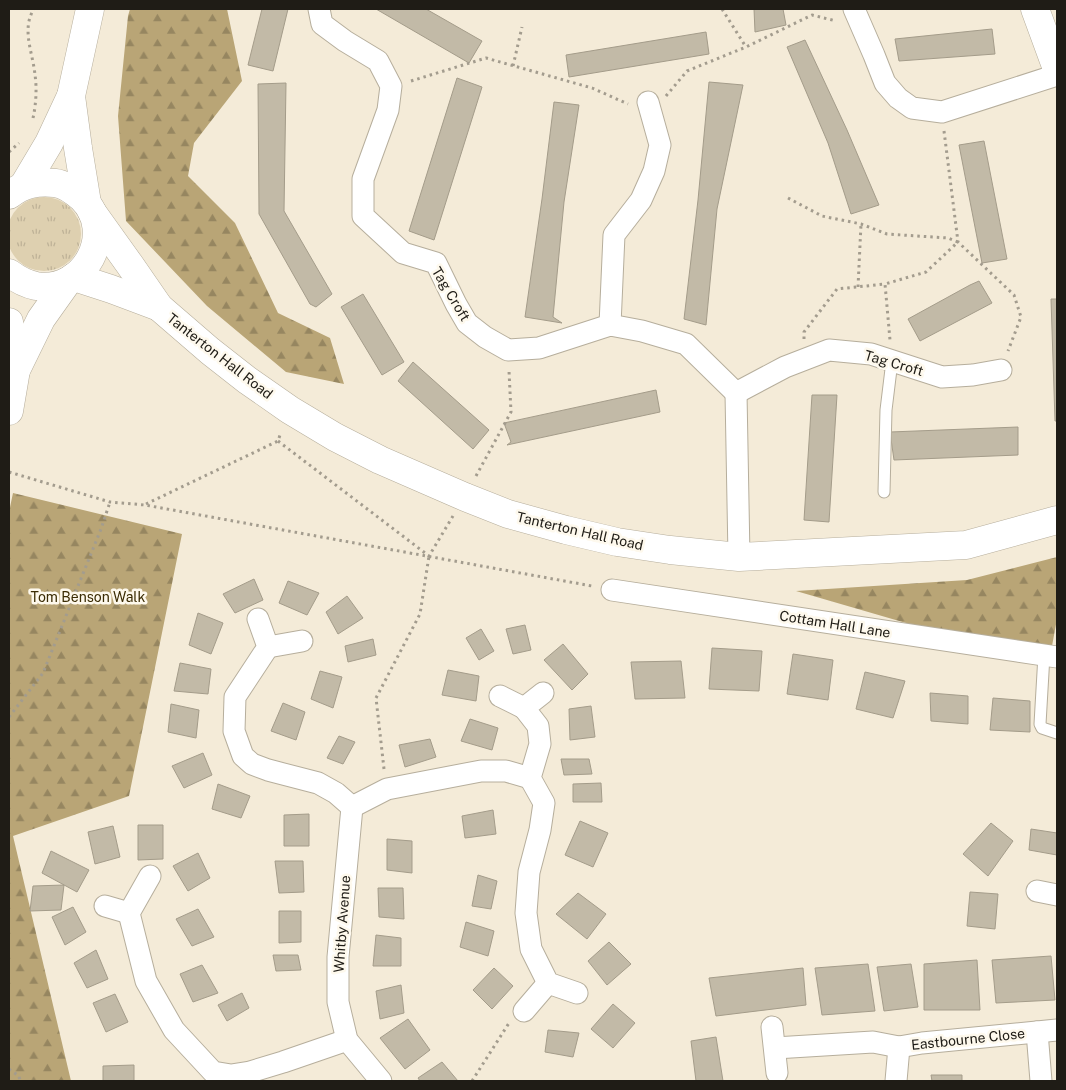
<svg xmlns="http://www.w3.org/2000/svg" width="1066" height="1090" viewBox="0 0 1066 1090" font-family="'Public Sans',sans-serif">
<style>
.grass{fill:url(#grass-tufts)}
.forest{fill:url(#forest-firs)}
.building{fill:#c2baa7;stroke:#a49c8a}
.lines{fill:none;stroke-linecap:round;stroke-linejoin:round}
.service-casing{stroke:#b6ae9c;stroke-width:13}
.minor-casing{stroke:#b6ae9c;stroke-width:23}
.tertiary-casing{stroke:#b6ae9c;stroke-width:29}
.secondary-casing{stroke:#b6ae9c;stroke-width:29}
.path{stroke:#a39c8e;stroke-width:3;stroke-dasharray:2.5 4;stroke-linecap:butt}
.service{stroke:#fff;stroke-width:11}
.minor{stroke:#fff;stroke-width:21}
.tertiary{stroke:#fff;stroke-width:28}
.secondary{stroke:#fff;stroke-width:28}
.labels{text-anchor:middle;stroke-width:5;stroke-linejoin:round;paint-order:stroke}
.street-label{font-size:14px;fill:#1f1c16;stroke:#fef9ed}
.park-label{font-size:14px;fill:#3b2c04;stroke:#fef9ed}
</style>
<defs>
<pattern id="grass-tufts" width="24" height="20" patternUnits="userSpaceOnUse" patternTransform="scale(1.25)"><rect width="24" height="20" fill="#ded0b0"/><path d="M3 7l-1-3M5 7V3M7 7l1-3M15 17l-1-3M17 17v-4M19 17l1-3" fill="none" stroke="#beb297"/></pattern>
<pattern id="forest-firs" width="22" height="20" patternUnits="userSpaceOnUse" patternTransform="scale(1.25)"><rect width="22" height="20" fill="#b9a576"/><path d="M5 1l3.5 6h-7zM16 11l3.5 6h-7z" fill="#968660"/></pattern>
</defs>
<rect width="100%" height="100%" fill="#f4ebd8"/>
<!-- grass -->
<circle class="grass" cx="44" cy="234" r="37"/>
<!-- forest -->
<g class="forest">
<path d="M130,9H227L242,81L194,143L188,176L235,223L278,313L330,338L344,384L286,372L207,306L126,221L118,116L128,16Z"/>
<path d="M13,493L182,534L129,796L13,836L71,1081H9V512Z"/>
<path d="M1057,557V619L1052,646L937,632L796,591L967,580Z"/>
</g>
<!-- building -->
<g class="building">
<path d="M262,9H288L273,71L248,65Z"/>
<path d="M376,9H426L482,41L469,63Z"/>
<path d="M754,9H783L786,25L755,32Z"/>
<path d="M992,29L995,54L899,61L895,39Z"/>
<path d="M706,32L709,54L569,77L566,55Z"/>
<path d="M805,40L847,130L879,205L851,214L828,143L787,47Z"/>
<path d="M457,78L482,87L434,240L409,231Z"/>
<path d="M709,82L743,85L717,209L706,325L684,319L698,200Z"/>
<path d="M286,83L284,211L332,294L316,307L310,304L259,214L258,84Z"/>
<path d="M554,102L579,105L564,202L553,317L562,323L525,317L542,199Z"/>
<path d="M984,141L1007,259L982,263L959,145Z"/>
<path d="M979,281L992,303L920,341L908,319L970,285Z"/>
<path d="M363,294L404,362L382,375L341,307Z"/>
<path d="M1051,299H1057V421H1055Z"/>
<path d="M413,362L489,430L473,449L398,381Z"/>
<path d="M656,390L660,412L507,445L511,442L504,423Z"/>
<path d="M812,395H837L829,522L804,520Z"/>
<path d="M1018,427V455L894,460L890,432Z"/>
<path d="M254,579L263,600L235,613L223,594Z"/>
<path d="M288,581L319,593L307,615L279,603Z"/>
<path d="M347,596L363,618L338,634L326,612Z"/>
<path d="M198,613L223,623L211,654L189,645Z"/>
<path d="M525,625L531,650L513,654L506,629Z"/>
<path d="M481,629L494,651L479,660L466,638Z"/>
<path d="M373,639L376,655L348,662L345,646Z"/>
<path d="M563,644L588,674L572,690L544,660Z"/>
<path d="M712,648L762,651L759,691L709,689Z"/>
<path d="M793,654L833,660L828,700L787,694Z"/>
<path d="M681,661L685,698L635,699L631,662Z"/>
<path d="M180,663L211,669L208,694L174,691Z"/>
<path d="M448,670L479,676L476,701L442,695Z"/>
<path d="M320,671L342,677L333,708L311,699Z"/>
<path d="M865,672L905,681L893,718L856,709Z"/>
<path d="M930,693L968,696V724L931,721Z"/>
<path d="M993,698L1030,701V732L990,730Z"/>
<path d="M283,703L305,712L296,740L271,731Z"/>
<path d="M171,704L199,710L196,738L168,732Z"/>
<path d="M591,706L595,737L570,740L569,709Z"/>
<path d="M470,719L498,728L492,750L461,741Z"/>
<path d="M339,736L355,742L343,764L327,758Z"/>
<path d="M430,739L436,757L405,767L399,745Z"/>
<path d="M203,753L212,775L184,788L172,766Z"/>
<path d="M561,759H589L592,774L564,775Z"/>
<path d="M601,783L602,802H573V784Z"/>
<path d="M218,784L250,796L241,818L212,809Z"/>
<path d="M493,810L496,834L465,838L462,816Z"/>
<path d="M309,814V846H284V815Z"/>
<path d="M580,821L608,833L593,867L565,855Z"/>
<path d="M991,823L1013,841L988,876L963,854Z"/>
<path d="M138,825H163V859L138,860Z"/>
<path d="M113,826L120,857L95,864L88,832Z"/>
<path d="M1031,829L1057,833V855L1029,850Z"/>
<path d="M387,839L412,841V873L387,870Z"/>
<path d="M51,851L89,870L77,892L42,873Z"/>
<path d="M198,853L210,878L188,891L173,866Z"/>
<path d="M275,861H303L304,892L279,893Z"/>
<path d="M478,875L497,881L491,909L472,906Z"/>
<path d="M64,885L61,910L30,911L33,886Z"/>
<path d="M378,888H403L404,919L379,917Z"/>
<path d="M970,892L998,894L995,929L967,926Z"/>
<path d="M578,893L606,914L587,939L556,914Z"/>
<path d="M73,907L86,932L65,945L52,917Z"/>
<path d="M198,909L214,937L192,946L176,919Z"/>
<path d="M279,911H301V942L279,943Z"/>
<path d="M466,922L494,931L488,956L460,947Z"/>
<path d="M376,935L401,938V966H373Z"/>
<path d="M609,942L631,964L607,985L588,961Z"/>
<path d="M96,950L108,979L87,988L74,963Z"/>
<path d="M273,955H298L301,970L276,971Z"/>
<path d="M1051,956L1055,1000L996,1003L992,960Z"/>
<path d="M977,960L980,1010H924V964Z"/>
<path d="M868,964L875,1011L822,1015L815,968Z"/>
<path d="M911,964L918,1007L884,1011L877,967Z"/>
<path d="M202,965L218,993L193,1002L180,974Z"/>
<path d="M494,968L513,986L492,1009L473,990Z"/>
<path d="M803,968L806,1005L716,1016L709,978Z"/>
<path d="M401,985L404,1013L380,1019L376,991Z"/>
<path d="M242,993L249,1008L227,1021L218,1005Z"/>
<path d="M115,994L128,1022L106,1032L93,1003Z"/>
<path d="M613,1004L635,1023L613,1048L591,1029Z"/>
<path d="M408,1019L430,1050L405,1069L380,1038Z"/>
<path d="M548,1030L579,1033L573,1057L545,1052Z"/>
<path d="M716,1037L723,1081H696L691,1041Z"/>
<path d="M442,1062L458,1081H420L418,1078Z"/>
<path d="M134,1065V1081H103V1066Z"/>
<path d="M931,1075H962V1081H932Z"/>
</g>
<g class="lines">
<defs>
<g id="service">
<path d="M884,492L886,410L892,361"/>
<path d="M1044,655L1040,724L1042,728L1057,733"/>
</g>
<g id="minor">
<path d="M319,9L322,24L345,41L378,61L391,86L388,110L363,179V216L403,253L436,263L456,304L467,323L485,337L508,350L539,348L610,325L642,331L686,344L736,393L785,367L829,350L871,354L942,377L973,375L1001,370"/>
<path d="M854,9L874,55L885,83L898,98L912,108L942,112L1057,75"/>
<path d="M610,325L614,235L641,200L654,171L660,145L648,102"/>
<path d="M736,393L739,557"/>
<path d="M612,590L1057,657"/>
<path d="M258,619L268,647L235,697L234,731L243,756L252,764L268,770L318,783L336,793L352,807L338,957V1002L347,1040L381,1081"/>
<path d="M268,647L302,641"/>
<path d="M543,693L524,708L538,726L540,744L530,778L544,803L540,830L529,872L526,913L531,949L548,983L577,993"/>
<path d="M500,696L524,708"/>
<path d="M352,807L387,789L481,771H506L530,778"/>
<path d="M150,876L129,913L146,981L174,1030L213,1072L231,1075L250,1072L283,1062L347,1040"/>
<path d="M1037,891L1057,895"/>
<path d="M105,906L129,913"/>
<path d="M524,1011L548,983"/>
<path d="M772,1027L777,1073"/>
<path d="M1037,1032L1041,1081"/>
<path d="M775,1048L873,1042L899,1047L922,1043L1057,1030"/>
<path d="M896,1081L899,1047"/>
</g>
<g id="tertiary">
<path d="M92,212L130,265L159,307L210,351L247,380L290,410L335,437L380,460L465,497L508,514L566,530L617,542L670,550L739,557L966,545L1057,520"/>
<path d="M74,277L111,289L159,307"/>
</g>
<g id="secondary">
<path d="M1035,9L1057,69"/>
<path d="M71,96L78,148L87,203"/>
<path d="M24,185L49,143L71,96L90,9"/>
<path d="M9,195C23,184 37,181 55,183C65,184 74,191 82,198C117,232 85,294 36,286C26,284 17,279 9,273"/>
<path d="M9,322L16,370"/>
<path d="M9,411L16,370L41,319L68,281"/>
</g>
</defs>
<!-- service casing -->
<use href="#service" class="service-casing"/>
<!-- minor casing -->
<use href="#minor" class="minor-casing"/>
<!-- tertiary casing -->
<use href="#tertiary" class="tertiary-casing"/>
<!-- secondary casing -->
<use href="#secondary" class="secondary-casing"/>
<!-- path -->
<g class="path">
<path d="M722,9L746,47"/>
<path d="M513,66L522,27"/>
<path d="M411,81L486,58L592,88L628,104"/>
<path d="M666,96L687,71L746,47L812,15L836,21"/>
<path d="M33,118C36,105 37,88 35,75C33,53 21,29 34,9"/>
<path d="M944,131L958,242L1014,295L1021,317L1008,351"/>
<path d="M9,152L19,143"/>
<path d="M788,198L822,216L861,224L887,234L948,238L958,242L926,272L885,284"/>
<path d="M858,287L861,224"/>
<path d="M804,339V332L837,289L885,284L890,340"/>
<path d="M278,441L429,556L453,516"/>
<path d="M9,472L110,502L145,505L592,586"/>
<path d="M476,476L511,412L509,371"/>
<path d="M146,504L278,441L281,432"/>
<path d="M9,717L43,673L101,529L110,502"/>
<path d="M384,769L376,698L420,614L429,556"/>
<path d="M9,1069L19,1076L20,1081"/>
<path d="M472,1081L509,1023"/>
</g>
<!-- service -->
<use href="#service" class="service"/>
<!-- minor -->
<use href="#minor" class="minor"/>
<!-- tertiary -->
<use href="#tertiary" class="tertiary"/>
<!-- secondary -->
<use href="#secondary" class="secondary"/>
</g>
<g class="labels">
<!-- street labels -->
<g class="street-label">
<text transform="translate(451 294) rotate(59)" y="5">Tag Croft</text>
<text transform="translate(220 356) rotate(38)" y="5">Tanterton Hall Road</text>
<text transform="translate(894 363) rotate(16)" y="5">Tag Croft</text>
<text transform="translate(580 531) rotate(13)" y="5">Tanterton Hall Road</text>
<text transform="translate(835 624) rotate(9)" y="5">Cottam Hall Lane</text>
<text transform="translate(342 924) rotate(-86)" y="5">Whitby Avenue</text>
<text transform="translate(968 1039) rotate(-6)" y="5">Eastbourne Close</text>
</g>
<!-- park labels -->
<g class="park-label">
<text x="88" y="602">Tom Benson Walk</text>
</g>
</g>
<!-- border -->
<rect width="1066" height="1090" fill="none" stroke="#1f1c16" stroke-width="20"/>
</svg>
